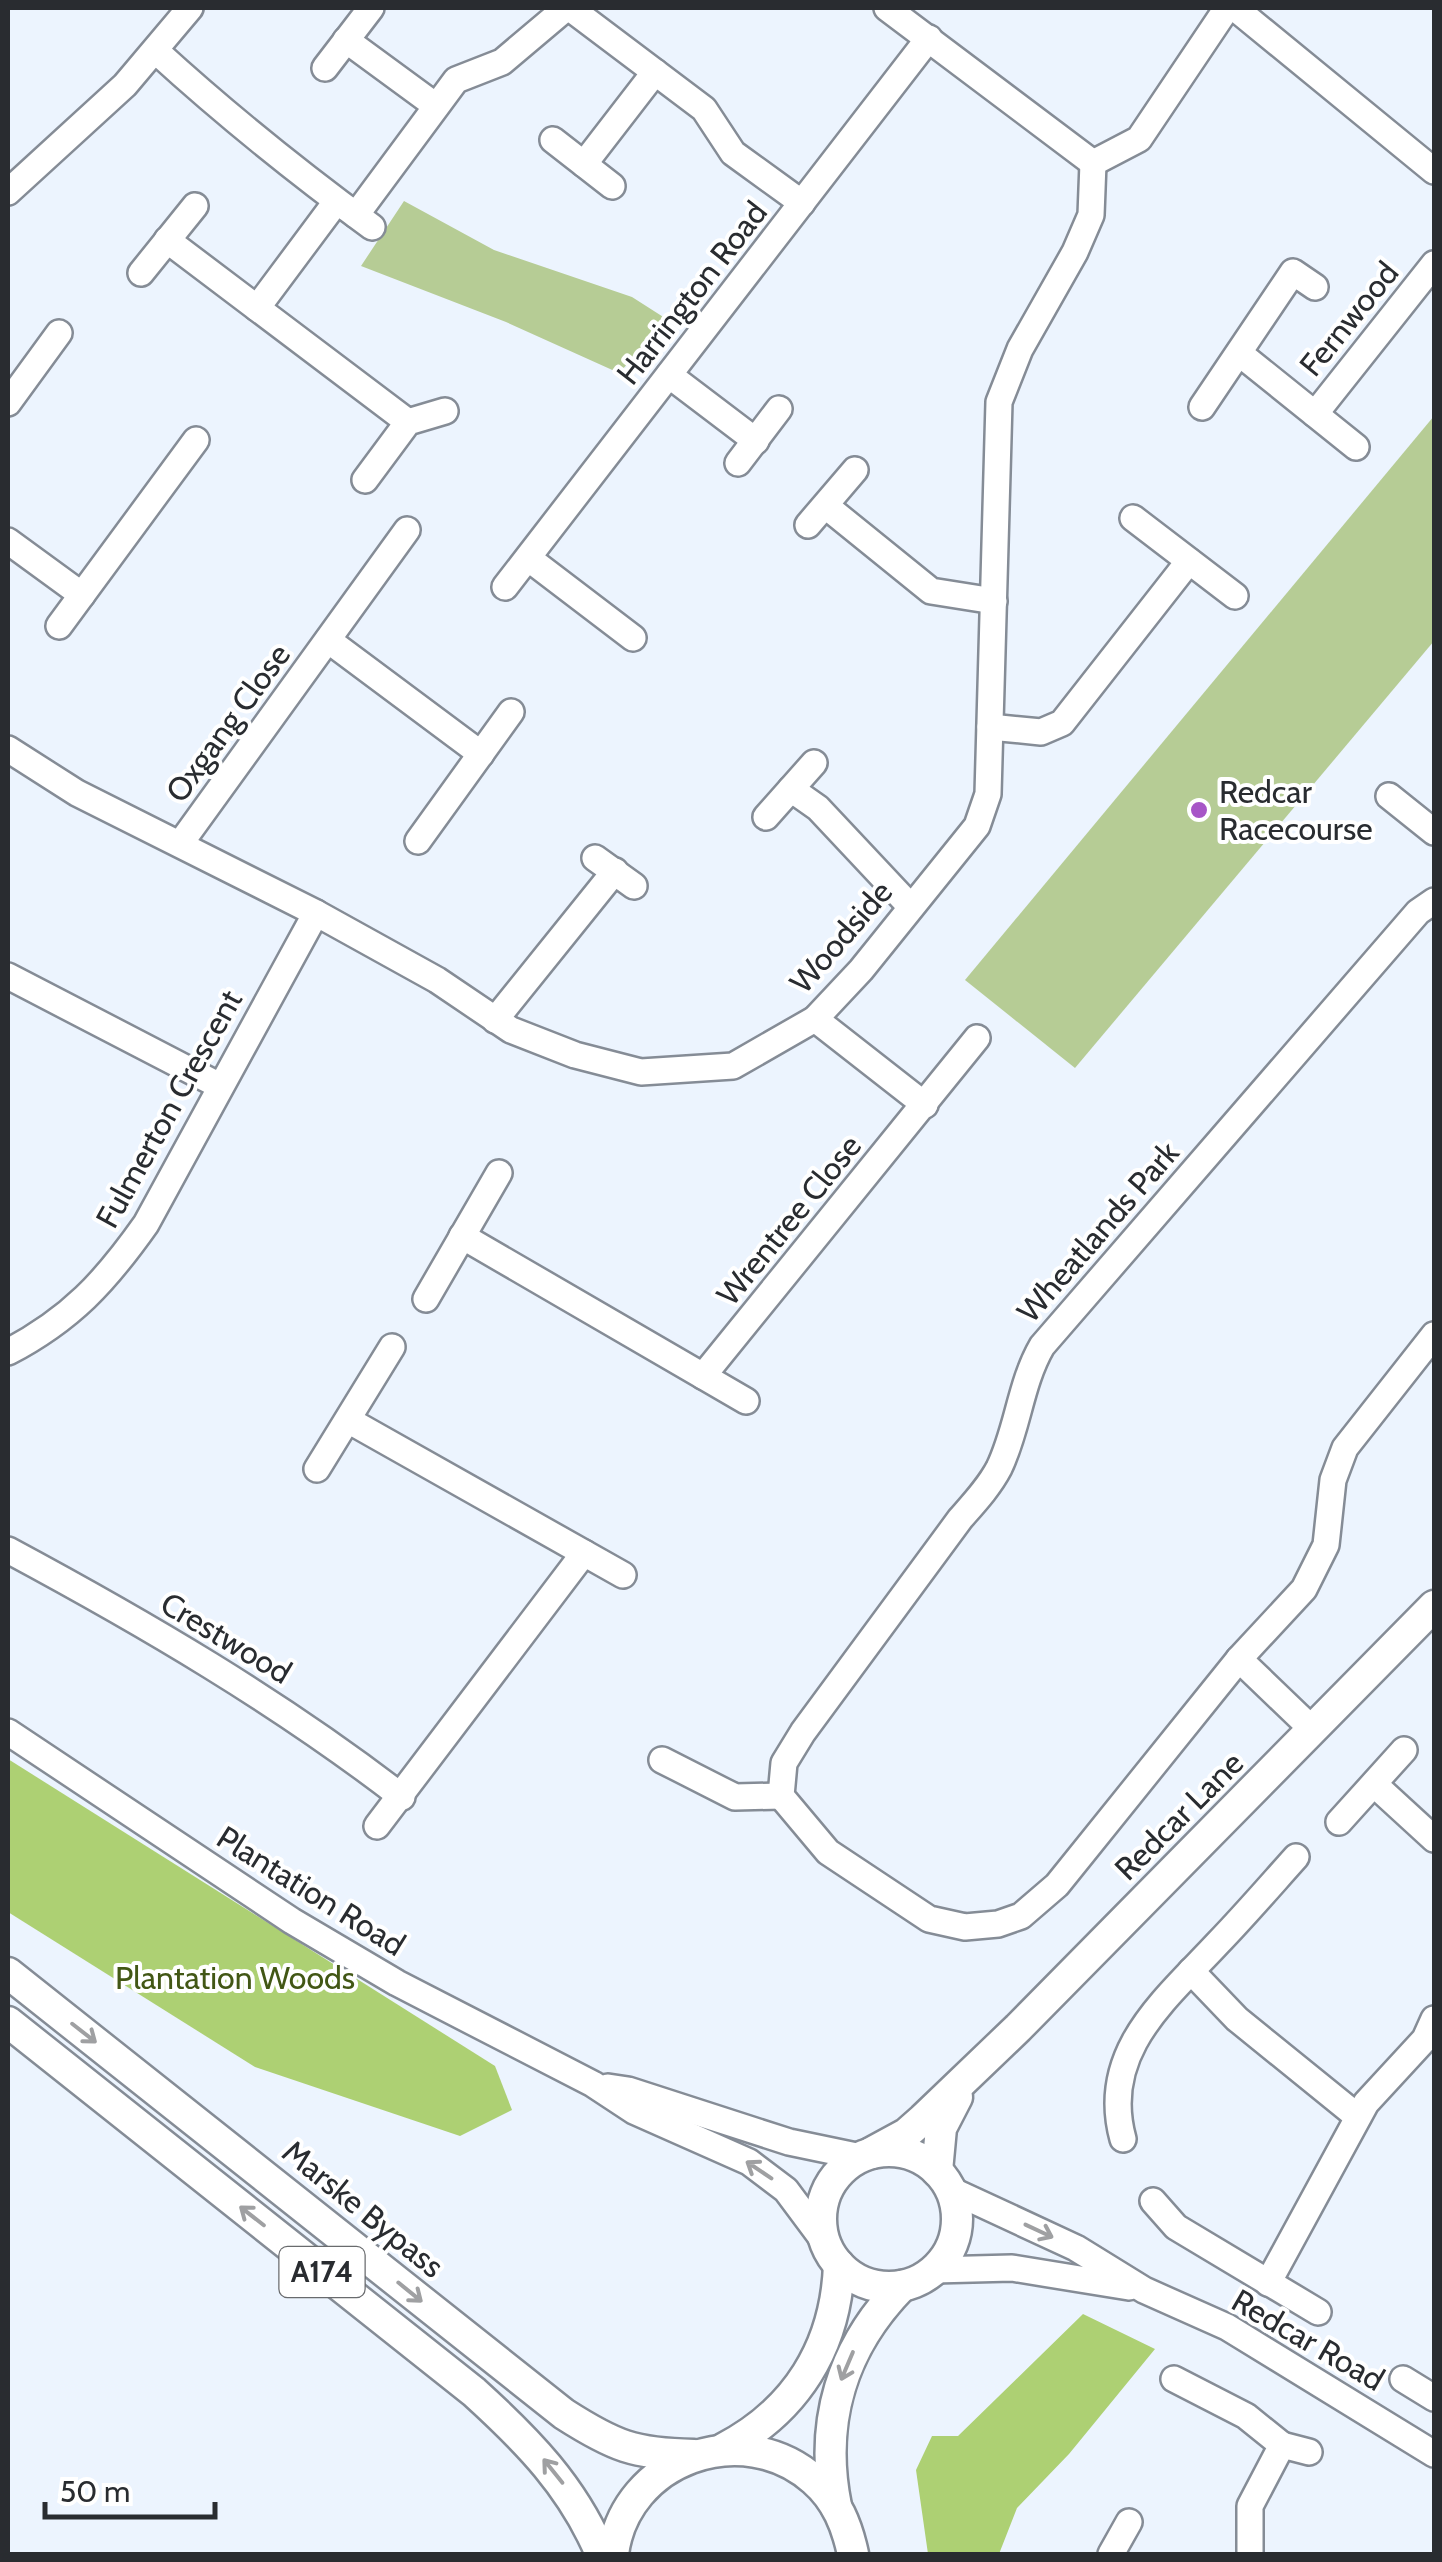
<svg xmlns="http://www.w3.org/2000/svg" width="1442" height="2562" viewBox="0 0 1442 2562" font-family="Cabin,sans-serif">
<style>
.green{fill:#b6cc95}
.forest{fill:#add073}
.lines{fill:none;stroke-linecap:round;stroke-linejoin:round}
.minor-casing{stroke:#858c96;stroke-width:30}
.major-casing{stroke:#858c96;stroke-width:35}
.minor{stroke:#fff;stroke-width:25}
.major{stroke:#fff;stroke-width:30}
.oneway{stroke:#9fa0a2}
.poi-dot{fill:#a756c7;stroke:#fff;stroke-width:4}
.labels{text-anchor:middle;stroke-width:8;stroke-linejoin:round;paint-order:stroke}
.shield{fill:#fff;stroke:#696b6e;stroke-width:2.5}
.shield-label{font-size:30px;font-weight:bold;fill:#292c30}
.street-label{font-size:32px;fill:#292c30;stroke:#fff}
.poi-label{font-size:32px;fill:#292c30;stroke:#fff;text-anchor:start}
.park-label{font-size:32px;fill:#425715;stroke:#fff}
</style>
<rect width="100%" height="100%" fill="#ecf4fe"/>
<!-- green -->
<g class="green">
<path d="M404,201L494,250L632,297L668,320L619,373L506,322L361,266Z"/>
<path d="M1434,416V641L1075,1068L965,980Z"/>
</g>
<!-- forest -->
<g class="forest">
<path d="M8,1759L495,2066L512,2110L460,2136L255,2067L8,1912Z"/>
<path d="M1083,2314L1155,2349L1069,2454L1017,2508L999,2554H928L916,2470L932,2436H958Z"/>
</g>
<g class="lines">
<defs>
<g id="minor">
<path d="M570,8L704,109L733,153L802,203"/>
<path d="M887,8L1093,163"/>
<path d="M1235,8L1434,171"/>
<path d="M346,40L436,106"/>
<path d="M156,51C225,114 297,172 372,227"/>
<path d="M325,68L371,8"/>
<path d="M553,140L612,186"/>
<path d="M1093,163L1139,139L1227,8"/>
<path d="M584,164L655,72"/>
<path d="M8,192L125,85L190,8"/>
<path d="M356,215L456,80L502,62L566,8"/>
<path d="M167,240L408,422"/>
<path d="M141,273L195,206"/>
<path d="M257,308L336,202"/>
<path d="M1239,353L1356,447"/>
<path d="M669,375L756,441"/>
<path d="M8,403L59,333"/>
<path d="M1202,407L1293,272L1315,287"/>
<path d="M1315,414L1434,264"/>
<path d="M738,463L779,409"/>
<path d="M365,480L408,422L445,411"/>
<path d="M826,506L931,591L994,601"/>
<path d="M1133,518L1235,596"/>
<path d="M808,525L855,470"/>
<path d="M8,541L82,595"/>
<path d="M528,558L633,638"/>
<path d="M505,587L929,38"/>
<path d="M59,626L196,440"/>
<path d="M328,640L481,754"/>
<path d="M990,727L1041,732L1062,723L1189,561"/>
<path d="M8,749L77,793L316,913L437,980L511,1030L575,1055L641,1072L733,1066L815,1019L861,970L977,826L988,794L999,402L1020,349L1075,252L1091,215L1093,163"/>
<path d="M791,789L818,808L910,906"/>
<path d="M1389,796L1434,832"/>
<path d="M766,817L814,763"/>
<path d="M418,841L511,712"/>
<path d="M180,844L407,530"/>
<path d="M595,858L634,886"/>
<path d="M1434,901L1418,912L1042,1346C1020,1384 1018,1429 999,1468C989,1487 974,1503 960,1519L803,1732L784,1763L781,1796L828,1852L929,1919L965,1927L998,1924L1021,1916L1057,1885L1239,1659L1304,1589L1326,1545L1333,1480L1345,1448L1434,1335"/>
<path d="M8,976L220,1086"/>
<path d="M815,1019L925,1105"/>
<path d="M495,1020L615,871"/>
<path d="M462,1236L746,1401"/>
<path d="M426,1299L499,1173"/>
<path d="M8,1352C71,1319 105,1282 146,1224L316,913"/>
<path d="M703,1376L977,1038"/>
<path d="M348,1420L623,1575"/>
<path d="M317,1469L392,1347"/>
<path d="M8,1550C144,1623 279,1702 402,1797"/>
<path d="M1239,1659L1313,1730"/>
<path d="M8,1732L292,1921L397,1983L593,2084L634,2111L749,2162L786,2190L824,2241"/>
<path d="M662,1760L735,1797L781,1796"/>
<path d="M1374,1784L1434,1839"/>
<path d="M1339,1822L1404,1750"/>
<path d="M377,1826L584,1553"/>
<path d="M1191,1971L1237,2019L1358,2117"/>
<path d="M608,2087L628,2090L789,2142L861,2157"/>
<path d="M1123,2139C1099,2052 1165,2000 1218,1943C1245,1915 1270,1886 1296,1857"/>
<path d="M951,2190L1076,2248L1144,2290L1227,2327L1434,2454"/>
<path d="M1153,2201L1176,2227L1318,2312"/>
<path d="M934,2270L1012,2268L1129,2287"/>
<path d="M1268,2283L1366,2103L1425,2039L1434,2019"/>
<path d="M1174,2379L1246,2416L1282,2445L1250,2506V2554"/>
<path d="M1403,2379L1434,2398"/>
<path d="M1282,2445L1309,2452"/>
<path d="M1111,2554L1129,2522"/>
</g>
<g id="major">
<path d="M8,1973L564,2414C614,2446 634,2454 694,2455"/>
<path d="M8,2022L474,2392C528,2441 573,2487 601,2554"/>
<circle cx="889" cy="2219" r="68"/>
<path d="M871,2153L906,2134L923,2119L1018,2028L1434,1606"/>
<path d="M937,2171L941,2128L957,2097"/>
<path d="M723,2449C796,2411 836,2347 839,2265"/>
<path d="M836,2506C819,2422 842,2347 902,2286"/>
<path d="M613,2554C625,2459 743,2417 814,2480C837,2500 847,2526 853,2554"/>
</g>
</defs>
<!-- minor casing -->
<use href="#minor" class="minor-casing"/>
<!-- major casing -->
<use href="#major" class="major-casing"/>
<!-- minor -->
<use href="#minor" class="minor"/>
<!-- major -->
<use href="#major" class="major"/>
</g>
<!-- one-way arrows -->
<defs><path id="oneway-shaft" d="M-6 0H5M1.5-3L5.5 0L1.5 3" fill="none" stroke-width="1.6" stroke-linecap="round" stroke-linejoin="round" transform="scale(2.5)"/></defs>
<g class="oneway">
<use href="#oneway-shaft" transform="translate(84 2033) rotate(38)"/>
<use href="#oneway-shaft" transform="translate(759 2170) rotate(-146)"/>
<use href="#oneway-shaft" transform="translate(252 2216) rotate(-142)"/>
<use href="#oneway-shaft" transform="translate(1039 2231) rotate(25)"/>
<use href="#oneway-shaft" transform="translate(410 2292) rotate(39)"/>
<use href="#oneway-shaft" transform="translate(847 2366) rotate(113)"/>
<use href="#oneway-shaft" transform="translate(553 2471) rotate(-129)"/>
</g>
<!-- markers -->
<circle class="poi-dot" cx="1199" cy="810" r="10"/>
<g class="labels">
<!-- shield labels -->
<rect class="shield" x="279.5" y="2247" width="85" height="50" rx="8"/>
<g class="shield-label">
<text x="322" y="2282">A174</text>
</g>
<!-- street labels -->
<g class="street-label">
<text transform="translate(692 293) rotate(-52)" y="11">Harrington Road</text>
<text transform="translate(1349 319) rotate(-51)" y="11">Fernwood</text>
<text transform="translate(228 723) rotate(-54)" y="11">Oxgang Close</text>
<text transform="translate(841 937) rotate(-49)" y="11">Woodside</text>
<text transform="translate(169 1109) rotate(-61)" y="11">Fulmerton Crescent</text>
<text transform="translate(789 1220) rotate(-51)" y="11">Wrentree Close</text>
<text transform="translate(1098 1232) rotate(-49)" y="11">Wheatlands Park</text>
<text transform="translate(226 1638) rotate(31)" y="11">Crestwood</text>
<text transform="translate(1179 1816) rotate(-45)" y="11">Redcar Lane</text>
<text transform="translate(311 1891) rotate(32)" y="11">Plantation Road</text>
<text transform="translate(363 2209) rotate(39)" y="11">Marske Bypass</text>
<text transform="translate(1308 2340) rotate(30)" y="11">Redcar Road</text>
</g>
<!-- poi labels -->
<g class="poi-label">
<text x="1219" y="803">Redcar<tspan x="1219" dy="37">Racecourse</tspan></text>
</g>
<!-- park labels -->
<g class="park-label">
<text x="235" y="1989">Plantation Woods</text>
</g>
</g>
<!-- border -->
<rect width="1442" height="2562" fill="none" stroke="#292c30" stroke-width="20"/>
<!-- scale -->
<path d="M45 2502v15h170v-15" fill="none" stroke="#292c30" stroke-width="5"/>
<text x="60" y="2502" font-size="30" fill="#292c30" stroke="#ffffff" stroke-width="8" paint-order="stroke">50 m</text>
</svg>
